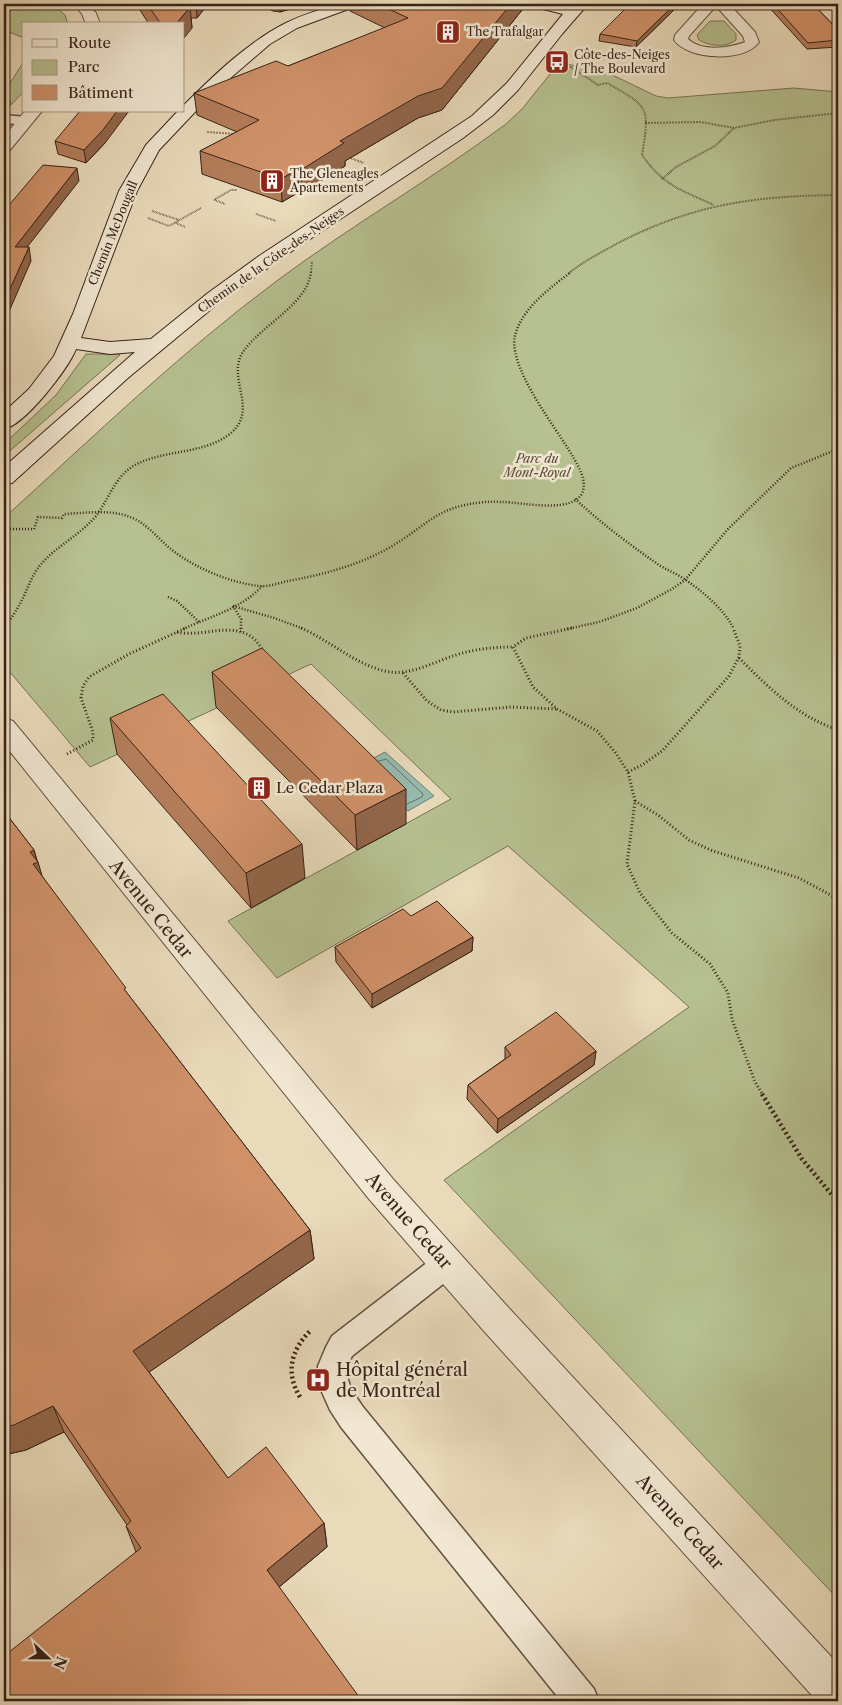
<svg xmlns="http://www.w3.org/2000/svg" width="842" height="1705" viewBox="0 0 842 1705" font-family="'Libre Caslon Text',serif">
<style>
.green{fill:#b6c090;stroke:#777254}
.water{fill:#97bbb0;stroke:#717e73}
.lines{fill:none;stroke-linecap:round;stroke-linejoin:round}
.shore{stroke:#686f64;stroke-width:1}
.lane-casing{stroke:#645140;stroke-width:3}
.street-casing{stroke:#645140;stroke-width:2}
.secondary-casing{stroke:#382318;stroke-width:2}
.path-far3{stroke:#382318;stroke-width:2;stroke-dasharray:0.5 1;stroke-linecap:butt}
.path-far2{stroke:#382318;stroke-width:2.5;stroke-dasharray:1 2;stroke-linecap:butt}
.path-far1{stroke:#382318;stroke-width:3;stroke-dasharray:1 2.5;stroke-linecap:butt}
.path{stroke:#382318;stroke-width:4.5;stroke-dasharray:2 3;stroke-linecap:butt}
.lane{fill:#f1e7d2;fill-rule:evenodd}
.street{fill:#f1e7d2;fill-rule:evenodd}
.secondary{fill:#f1e7d2;fill-rule:evenodd}
.wall{fill:#b37d5a;stroke:#382318}
.shaded-wall{fill:#92664a;stroke:#382318}
.building{fill:#d09169;stroke:#382318}
.labels{text-anchor:middle;stroke-width:5;stroke-linejoin:round;paint-order:stroke}
.far-poi-label{font-size:12px;fill:#382318;stroke:#f1e7d2;text-anchor:start}
.far-street-label{font-size:12px;fill:#382318;stroke:#f1e7d2}
.far-park-label{font-size:12px;font-style:italic;fill:#584a36;stroke:#f1e7d2}
.poi-label{font-size:15px;fill:#382318;stroke:#f1e7d2;text-anchor:start}
.near-street-label{font-size:18px;fill:#382318;stroke:#f1e7d2}
.near-poi-label{font-size:18px;fill:#382318;stroke:#f1e7d2;text-anchor:start}
</style>
<rect width="100%" height="100%" fill="#e9daba"/>
<filter id="stains"><feTurbulence type="fractalNoise" baseFrequency=".004" numOctaves="4"/><feColorMatrix values="0 0 0 0 .2 0 0 0 0 .09 0 0 0 0 .02 0 0 0 .5 -.17"/></filter>
<radialGradient id="worn" r=".72"><stop offset=".6" stop-color="#630" stop-opacity="0"/><stop offset="1" stop-color="#630" stop-opacity=".3"/></radialGradient>
<!-- green -->
<g class="green">
<path d="M4,4H52L65,15L68,24H24V38L4,30Z"/>
<path d="M710,21H724L736,34V40C726,48 710,46 699,40L697,35Z"/>
<path d="M24,61V91L11,105L7,88Z"/>
<path d="M559,63L602,70L656,96L668,98L794,88L838,92V1599L444,1180L689,1007L508,846L277,978L228,921L451,799L311,664L90,767L4,665V518C93,437 181,352 278,280C352,225 432,179 506,124L522,109Z"/>
<path d="M86,354H117L120,355L4,456V444L56,395Z"/>
</g>
<!-- water -->
<path class="water" d="M385,752L434,796L408,811L359,766Z"/>
<g class="lines">
<!-- shore -->
<path class="shore" d="M379,761L386,759L423,794L422,797L407,804"/>
<defs>
<g id="lane">
<path d="M4,115L26,117L33,121L26,125L4,123Z"/>
<path d="M447,1251L457,1255L461,1264L457,1273L352,1356C341,1376 351,1390 363,1407L594,1689L599,1701H561L341,1427L330,1410L318,1383V1366L326,1347L332,1336L437,1255Z"/>
</g>
<g id="street">
<path d="M74,4H88L96,13L100,24H86L82,14Z"/>
<path d="M703,4H729L755,32L759,42C745,63 688,60 674,40L675,35ZM716,6L743,36L745,42C729,48 702,52 688,39L689,36Z"/>
<path d="M25,111H42L10,150L4,152V137Z"/>
<path d="M4,718L13,721L393,1179L507,1306L838,1664V1701H817L483,1330L369,1199L4,744Z"/>
</g>
<path id="secondary" d="M337,4H356L354,7L297,28L270,44L213,93L159,150L137,191L81,338L110,342L151,339L208,293L259,256L472,116L507,83L563,14L535,7L533,4H556L570,7L573,4H588L562,34L518,90L493,115L463,138L292,251L221,301L129,377L12,483L4,484V467L135,352L110,354L76,349C68,369 25,425 4,429V412L29,389L54,356L73,314L119,191L146,145L178,111H184V105C214,75 248,42 286,23C301,15 320,10 337,4Z"/>
</defs>
<!-- lane casing -->
<use href="#lane" class="lane-casing"/>
<!-- street casing -->
<use href="#street" class="street-casing"/>
<!-- secondary casing -->
<use href="#secondary" class="secondary-casing"/>
<!-- path-far3 -->
<g class="path-far3">
<path d="M564,67H571L598,85L607,83C649,107 650,106 642,155C664,186 681,190 714,205"/>
<path d="M645,123L701,122L734,128"/>
<path d="M207,132L236,134"/>
<path d="M350,158L364,163"/>
<path d="M662,179L676,167L715,146L734,128L774,120L838,113"/>
<path d="M214,200L231,190H237"/>
<path d="M215,200L225,204"/>
<path d="M152,211L179,220"/>
<path d="M256,214L276,221"/>
<path d="M148,218L169,226L201,208"/>
<path d="M176,223L185,227"/>
<path d="M311,273L312,261"/>
<path d="M569,273C584,261 602,252 618,243C694,204 754,196 838,195"/>
</g>
<!-- path-far2 -->
<g class="path-far2">
<path d="M575,499C601,523 630,545 659,565C667,570 675,573 683,578C702,591 723,608 734,629"/>
<path d="M4,529H34L38,517L62,518L64,514C85,513 110,509 130,517C147,523 158,539 172,550C195,568 231,583 259,586C269,587 279,583 288,581C326,574 364,564 397,543C417,531 433,514 457,507C471,503 487,501 502,502C521,502 575,515 583,491C586,479 579,467 573,457C557,428 504,364 516,332C525,306 550,288 571,272"/>
<path d="M168,597L177,601L199,622"/>
<path d="M233,606L274,618L304,629"/>
<path d="M233,606L241,619V629"/>
<path d="M4,629C10,620 17,610 22,600C28,588 32,574 42,563C58,545 80,535 96,516C109,499 115,476 135,465C165,449 204,455 231,433C259,409 226,378 243,352C261,325 307,305 311,272"/>
<path d="M183,629C209,617 243,608 262,586"/>
<path d="M567,629L599,622L637,608L672,589L685,580L728,529L791,468L838,449"/>
</g>
<!-- path-far1 -->
<g class="path-far1">
<path d="M241,628V632"/>
<path d="M301,628C331,641 358,667 390,672C412,675 436,661 456,655C475,649 493,647 513,647"/>
<path d="M572,628L526,638L513,647L533,687L557,709L597,731L615,752L628,772L635,801L627,864L640,893L672,933L710,964L728,993L732,1019L755,1082L763,1095"/>
<path d="M177,632C207,639 243,614 263,651"/>
<path d="M739,658C769,688 797,716 838,730"/>
<path d="M403,673L427,701L441,710L453,712L511,707L557,709"/>
<path d="M67,754L93,740V732L81,698L83,686L89,677L129,654L186,628"/>
<path d="M628,772L642,765L662,751L729,676L739,657L740,646L733,628"/>
<path d="M635,801L658,815L689,840L713,851L799,878L838,899"/>
</g>
<!-- path -->
<g class="path">
<path d="M762,1094L802,1159L838,1202"/>
<path d="M300,1397C285,1372 291,1350 311,1330"/>
</g>
<!-- lane -->
<use href="#lane" class="lane"/>
<!-- street -->
<use href="#street" class="street"/>
<!-- secondary -->
<use href="#secondary" class="secondary"/>
</g>
<!-- wall -->
<g class="wall">
<path d="M136,4H208L197,18H191L192,28L184,24H149Z"/>
<path d="M259,4H307L280,12L273,11Z"/>
<path d="M350,4H523L522,10L442,110L418,118L345,161V166L302,193L299,192L282,202L202,174L200,151L237,132L197,115L194,93L288,66L385,28L350,11Z"/>
<path d="M680,4L636,47L599,41L600,34Z"/>
<path d="M766,4H813L838,30V47L807,49Z"/>
<path d="M55,141L105,143L86,163L58,154Z"/>
<path d="M212,672L406,824L357,850L216,707Z"/>
<path d="M110,718L305,878L251,908L117,754Z"/>
<path d="M4,811L34,850L42,876L127,993L310,1230L314,1259L149,1372L228,1478L324,1523L327,1547L279,1587L136,1552L126,1526L127,1525L64,1432L26,1450L4,1455Z"/>
<path d="M411,916L473,937L472,951L372,1008L336,962L335,947Z"/>
<path d="M505,1047L596,1051L594,1065L497,1133L467,1099L468,1085L505,1059Z"/>
</g>
<!-- shaded-wall -->
<g class="shaded-wall">
<path d="M196,4H208L197,18Z"/>
<path d="M280,4H307L280,12Z"/>
<path d="M511,4H523L522,10L442,110L418,118L345,161V166L302,193L301,170L340,141Z"/>
<path d="M675,4H680L636,47L637,41Z"/>
<path d="M190,7L192,28L184,38V24H176Z"/>
<path d="M117,111H129L105,143L86,163L84,150Z"/>
<path d="M77,168L79,181L17,260L15,247Z"/>
<path d="M298,169L299,192L282,202L281,179Z"/>
<path d="M29,247L31,261L4,323V302Z"/>
<path d="M406,789V824L357,850L355,815Z"/>
<path d="M302,844L305,878L251,908L246,873Z"/>
<path d="M34,850L37,862H38L47,894L42,897L30,852Z"/>
<path d="M473,937L472,951L372,1008V994Z"/>
<path d="M596,1051L594,1065L497,1133L498,1119Z"/>
<path d="M310,1230L314,1259L142,1377L133,1351Z"/>
<path d="M53,1406L64,1432L26,1450L4,1455V1427Z"/>
<path d="M324,1523L327,1547L272,1593L267,1570Z"/>
</g>
<!-- building -->
<g class="building">
<path d="M147,4H189L190,7L176,24H161Z"/>
<path d="M378,4H511L442,88L418,96L340,141L344,143L301,170L298,169L281,179L200,151L259,120L194,93L276,61L288,66L408,18Z"/>
<path d="M630,4H675L637,41L600,34Z"/>
<path d="M773,4H813L838,30V40L808,43Z"/>
<path d="M80,111H117L103,130L84,150L55,141Z"/>
<path d="M43,165L77,168L15,247H29L4,302V211Z"/>
<path d="M262,648L406,789L355,815L212,672Z"/>
<path d="M163,694L302,844L246,873L110,718Z"/>
<path d="M4,811L34,850L30,852L38,862L33,864L126,988L124,989L310,1230L133,1351L228,1478L266,1447L324,1523L267,1570L362,1701H4V1656L141,1548L126,1526L131,1521L53,1406L14,1425L4,1427Z"/>
<path d="M437,901L473,937L372,994L335,947L403,909L411,916Z"/>
<path d="M556,1012L596,1051L498,1119L468,1085L511,1055L505,1047Z"/>
</g>
<!-- icons -->
<defs>
<symbol id="building-square" viewBox="-11 -11 22 22"><rect x="-9" y="-9" width="18" height="18" rx="4" fill="#8f2418" stroke="#f1e7d2"/><path d="M-4-6H4V6H1V3H-1V6H-4ZM-2.5-4.3h1.7v1.8h-1.7ZM.8-4.3h1.7v1.8H.8ZM-2.5-1h1.7V.8h-1.7ZM.8-1h1.7V.8H.8Z" fill="#fff"/></symbol>
<symbol id="bus-square" viewBox="-11 -11 22 22"><rect x="-9" y="-9" width="18" height="18" rx="4" fill="#8f2418" stroke="#f1e7d2"/><path d="M-5-6H5V4H4V6H2V4H-2V6H-4V4H-5ZM-3.5-4V0h7V-4ZM-3.5 1.2v1.5H-2V1.2ZM2 1.2v1.5H3.5V1.2Z" fill="#fff"/></symbol>
<symbol id="hospital-square" viewBox="-11 -11 22 22"><rect x="-9" y="-9" width="18" height="18" rx="4" fill="#8f2418" stroke="#f1e7d2"/><path d="M-5-5h3v3.5h4V-5h3V5h-3V1.5h-4V5h-3Z" fill="#fff"/></symbol>
</defs>
<g fill-rule="evenodd">
<use href="#building-square" x="434" y="18" width="28" height="28"/>
<use href="#bus-square" x="543" y="48" width="28" height="28"/>
<use href="#building-square" x="258" y="167" width="28" height="28"/>
<use href="#building-square" x="245" y="774" width="28" height="28"/>
<use href="#hospital-square" x="304" y="1366" width="28" height="28"/>
</g>
<g class="labels">
<!-- far-poi labels -->
<g class="far-poi-label">
<text x="466" y="36">The Trafalgar</text>
<text x="574" y="59">Côte-des-Neiges<tspan x="574" dy="14">/ The Boulevard</tspan></text>
<text x="290" y="178">The Gleneagles<tspan x="290" dy="14">Apartements</tspan></text>
</g>
<!-- far-street labels -->
<g class="far-street-label">
<text transform="translate(113 233) rotate(-68)" y="4">Chemin McDougall</text>
<text transform="translate(271 260) rotate(-35)" y="4">Chemin de la Côte-des-Neiges</text>
</g>
<!-- far-park labels -->
<g class="far-park-label">
<text x="537" y="463">Parc du<tspan x="537" dy="14">Mont-Royal</tspan></text>
</g>
<!-- poi labels -->
<g class="poi-label">
<text x="276" y="793">Le Cedar Plaza</text>
</g>
<!-- near-street labels -->
<g class="near-street-label">
<text transform="translate(151 909) rotate(51)" y="6">Avenue Cedar</text>
<text transform="translate(409 1221) rotate(49)" y="6">Avenue Cedar</text>
<text transform="translate(680 1522) rotate(48)" y="6">Avenue Cedar</text>
</g>
<!-- near-poi labels -->
<g class="near-poi-label">
<text x="336" y="1376">Hôpital général<tspan x="336" dy="21">de Montréal</tspan></text>
</g>
</g>
<!-- margin -->
<rect width="842" height="1705" fill="none" stroke="#e9daba" stroke-width="20"/>
<rect x="5" y="5" width="832" height="1695" fill="none" stroke="#382318" stroke-width="2.5"/>
<rect x="10" y="10" width="822" height="1685" fill="none" stroke="#382318"/>
<!-- legend -->
<rect x="22" y="22" width="162" height="90" fill="#f1e7d2" stroke="#a79988"/>
<rect x="32" y="39" width="25" height="8" fill="#f1e7d2" stroke="#a79988"/>
<text x="68" y="48" font-size="15" fill="#382318">Route</text>
<rect x="32" y="60" width="25" height="15" fill="#b6c090" stroke="#a79988"/>
<text x="68" y="72" font-size="15" fill="#382318">Parc</text>
<rect x="32" y="85" width="25" height="15" fill="#d09169" stroke="#a79988"/>
<text x="68" y="98" font-size="15" fill="#382318">Bâtiment</text>
<!-- north arrow -->
<g transform="translate(48 1658) rotate(112)" stroke="#f1e7d2" stroke-width="4" paint-order="stroke">
<path d="M0-4L9 19L0 12L-9 19Z" fill="#382318"/>
<text y="-8" font-size="14" font-weight="bold" text-anchor="middle" fill="#382318">N</text>
</g>
<rect width="100%" height="100%" filter="url(#stains)"/>
<rect width="100%" height="100%" fill="url(#worn)"/>
</svg>
